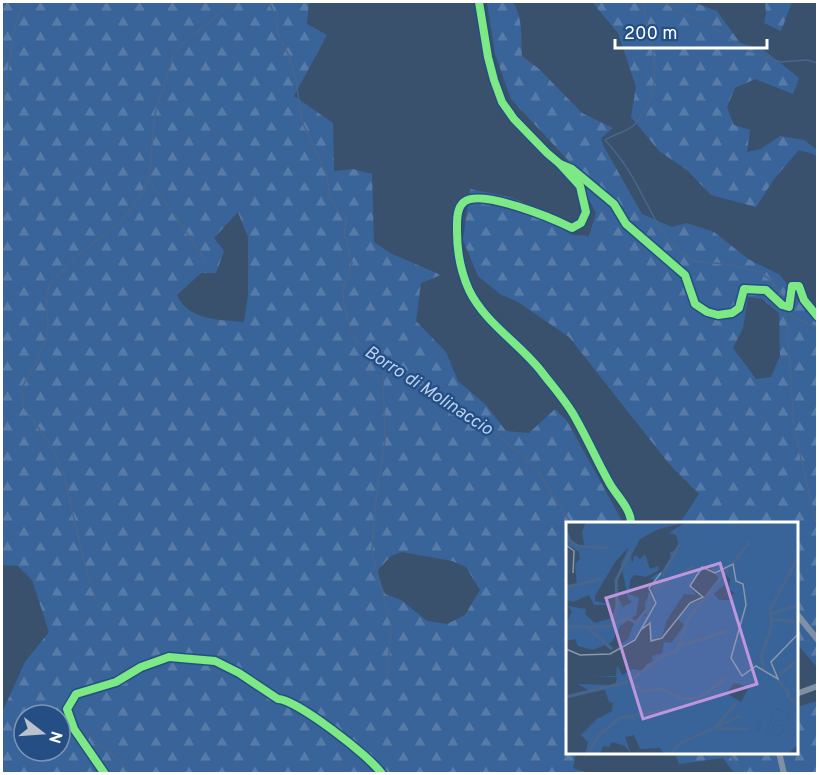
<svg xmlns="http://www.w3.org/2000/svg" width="819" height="775" viewBox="0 0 819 775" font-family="Overpass,sans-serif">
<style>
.forest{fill:url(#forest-firs);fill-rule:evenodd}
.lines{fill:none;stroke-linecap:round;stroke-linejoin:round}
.stream{stroke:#48658b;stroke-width:1.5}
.minor{stroke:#8090a4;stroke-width:6}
.cycleway-casing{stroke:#244e84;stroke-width:11}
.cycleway{stroke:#7ce984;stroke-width:8}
.labels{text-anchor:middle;stroke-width:4.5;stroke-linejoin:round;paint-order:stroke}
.water-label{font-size:18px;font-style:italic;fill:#b9d1ef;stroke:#244e84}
.inset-river{fill:none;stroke:#48658b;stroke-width:3}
.inset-road{fill:none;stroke:#8997a8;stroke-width:1.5}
.view{fill:#bd96df;fill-opacity:0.15;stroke:#bd96df;stroke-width:3}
.inset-edge{fill:none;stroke:#fff;stroke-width:3}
</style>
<defs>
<pattern id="forest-firs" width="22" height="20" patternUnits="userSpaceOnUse" patternTransform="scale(1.5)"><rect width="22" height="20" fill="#39649a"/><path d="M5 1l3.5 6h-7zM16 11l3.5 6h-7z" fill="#577ba9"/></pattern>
</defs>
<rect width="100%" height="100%" fill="#3a516e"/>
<!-- forest -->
<g class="forest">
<path d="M2,2H309L307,24L327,35L294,96L333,123L334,171L353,169L372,174L374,242L392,254L441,275L421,283L416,321L446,352L458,381L486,405L506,431L529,433L555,409L567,421L621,519L619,523H567V752L576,753L573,768L587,773H2V713L25,662L49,632L32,580L18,566L2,565ZM238,212L248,237V295L244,322C220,320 187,320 177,295L201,273H216L224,251L214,238ZM402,552L452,561L466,567L480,590L465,615L447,624L427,621L401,600L385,594L376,572L391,556ZM24,715H60V751H24Z"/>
<path d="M487,2H513C523,18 521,38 522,56L539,69L582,113L613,128L601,138L604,147L642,214L672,227L687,223L714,232L748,259L780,275L808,313L817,323V667L797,644L796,523H680L699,494L670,465L569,337L518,302L500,294L478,276L463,240L470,189L510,197L569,221L572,235L589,236L596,213L567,159L511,99L495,54ZM748,297L762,299L779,313L780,356L771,377L756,379L733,348L743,328Z"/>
<path d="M592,2H693L717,11L740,43L764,50L799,78L793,94L755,79L735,88L727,107L734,125L750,130L747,152L761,149L780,136L804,140L817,150V157L813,154L799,150L774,179L756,207L711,195L687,170L659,151L631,117L636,87L618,33Z"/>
<path d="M765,2H792L781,31L764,23L766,13Z"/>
<path d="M817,701V773H734L723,758L679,764L675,753L796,752L797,707Z"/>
</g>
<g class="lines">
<!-- stream -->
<g class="stream">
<path d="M269,2L275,16L278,33L290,58L296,80L302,122L327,175L330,197L335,207L347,218L344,232L352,263L342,292L350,330L357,343L378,358L407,373L457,409L480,421L523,456L535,467L571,523"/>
<path d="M643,2C650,44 669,89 634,125C627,132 614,134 605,140C614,150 623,161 630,173C649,203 661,245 695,261C700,263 708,263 713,263C743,266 775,269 784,303"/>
<path d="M663,2L689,16L704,21L744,49L780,62L807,60L818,63"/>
<path d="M2,113L14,30L19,14L26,2"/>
<path d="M149,182L166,203L206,261"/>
<path d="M2,217L3,225"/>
<path d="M784,308L787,320L794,429L818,531"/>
<path d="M785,309L792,316L818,328"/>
<path d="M385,363L383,382L385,440L374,514L372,553L391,624L387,679"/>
<path d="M96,599L86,570L63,471L49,443L23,406L22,387L35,365L47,336L48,324L46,302L49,286L57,276L78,255L119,223L134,206L149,179L155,114L174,54L182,44L234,2"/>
<path d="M83,728C88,734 94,741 100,746C112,754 122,760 129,774"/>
<path d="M728,752L744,774"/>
</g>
<!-- minor -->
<g class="minor">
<path d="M479,2L488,57L494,80L502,102L514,119L547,153L560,164L572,169L614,204L626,224L685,275L695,304L707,312L718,315L732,313L739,308L744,289L766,290L782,305L789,307L792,286H799L804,300L818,317"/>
<path d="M560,164L580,186L586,212L581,223L572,228C554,219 481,188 464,202C456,208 457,223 457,232C457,252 461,272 469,290C485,323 519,343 541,371C553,387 567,402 576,419C588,440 598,463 610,484C617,496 631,509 631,523"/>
<path d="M796,613L818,640"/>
<path d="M796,694L818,686"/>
<path d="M779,752L784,774"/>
<path d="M105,774L74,729L67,709L76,694L116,682L141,667L169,657L215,661L239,673L278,699C296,699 371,757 382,774"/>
</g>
<defs>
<g id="cycleway">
<path d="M479,2L488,57L494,80L502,102L514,119L547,153L560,164L572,169L614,204L626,224L685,275L695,304L707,312L718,315L732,313L739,308L744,289L766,290L782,305L789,307L792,286H799L804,300L818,317"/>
<path d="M560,164L580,186L586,212L581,223L572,228C554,219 481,188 464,202C456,208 457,223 457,232C457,252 461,272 469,290C485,323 519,343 541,371C553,387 567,402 576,419C588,440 598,463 610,484C617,496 631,509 631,523"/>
<path d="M105,774L74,729L67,709L76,694L116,682L141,667L169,657L215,661L239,673L278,699C296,699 371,757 382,774"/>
</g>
</defs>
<!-- cycleway casing -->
<use href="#cycleway" class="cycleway-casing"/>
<!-- cycleway -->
<use href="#cycleway" class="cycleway"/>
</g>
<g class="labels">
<!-- water labels -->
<g class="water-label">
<text transform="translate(429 390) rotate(33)" y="6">Borro di Molinaccio</text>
</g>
</g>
<!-- overview -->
<g transform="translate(566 522)">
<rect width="232" height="232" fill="#3a516e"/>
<path d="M208,186L225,192L218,200V194H214L206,204L215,203L218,208L213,214L201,211L206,194L194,204L191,212L190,204Z" fill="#39649a"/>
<path d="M20,0H232V223L222,232H98L94,226L74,227L68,213L59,215L65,232L59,224L46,220L43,225L37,224L34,232H19L22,220L15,213L31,197L46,189L47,181L43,180L39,168L24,169L12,162L49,163L51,155L26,154H50L51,143L56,153L67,147L78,149L80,142L87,140L86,134L96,131L98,120L105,121L112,112L118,103L112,97L125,82L141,75L153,57L143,44L139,46L123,64L130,73L118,72L101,98L96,114L84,119L85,100H82L69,117L49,127L62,117L68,101L80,93L79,81L89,58L85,56L97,48L105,35L104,30L114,27L110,13L103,11L118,1L93,7L74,17L65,34L66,41L69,33L74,37L79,32L84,47L92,44L93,48L80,55L68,53L64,58L63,72L73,76L70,93L54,104L46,120L27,128L12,124L9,117L0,119V101L6,90L2,84L20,87L19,92L29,101L46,96L52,76L57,85L66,80L62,76L55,42L63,25L49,40L29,74V79L46,83H28L23,73L7,80L0,78V66L11,63L9,42L14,37L13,30L0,22V13L11,25L19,26L16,10ZM160,53L164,57L163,68L168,70L164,78H153L148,72L159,62L156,56ZM168,161L183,165L175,180L160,171ZM209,186L225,192L218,200V194H214L206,204L215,203L218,208L213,214L201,211L206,193L196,201L191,212L190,204Z" fill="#39649a" fill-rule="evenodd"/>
<path class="inset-river" d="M0,9L4,19L12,24L42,26M167,41L184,20M96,53L114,22M0,65L36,57M87,67L128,44M205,92L233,83M207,97L233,100M46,102L51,85L50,58L64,30M0,105H42L62,96L70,101L83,85L84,71M22,106L46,127M114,124L160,109M198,146L195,136L206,102L204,88L233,33M213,153L233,137M212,159L222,169V175L233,183M63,160L93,136L111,129L122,97L162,47M64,160L77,169L97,167L117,177L133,176L161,156M0,175L62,160M150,205L170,181M151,207H182M22,232L32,214L54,196L110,186M105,232L113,222L174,194"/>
<path class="inset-road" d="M0,23L8,29L7,51M76,107L84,101L85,119L96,116L124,81L137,75L124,64L136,45L149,51L167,42L170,59L177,62L180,83L165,136L176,154L190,144L212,157L205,140L233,111M0,127L14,133L44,132L69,118L90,81L83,66L95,51"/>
<path class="view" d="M154,41L191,162L77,197L40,76Z"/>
<rect width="232" height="232" class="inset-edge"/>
</g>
<!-- border -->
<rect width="819" height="775" fill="none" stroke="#ffffff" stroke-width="6"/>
<!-- north arrow -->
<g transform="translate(42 733) rotate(107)"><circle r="28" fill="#244e84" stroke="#7c95b5" stroke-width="1.5"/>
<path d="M0-4.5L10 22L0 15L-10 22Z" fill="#bac2cc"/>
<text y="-9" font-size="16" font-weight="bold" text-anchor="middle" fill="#ffffff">N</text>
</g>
<!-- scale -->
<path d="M615 39v9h152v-9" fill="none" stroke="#ffffff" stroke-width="3"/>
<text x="624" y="39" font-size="18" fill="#ffffff" stroke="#244e84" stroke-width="4.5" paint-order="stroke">200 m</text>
</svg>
